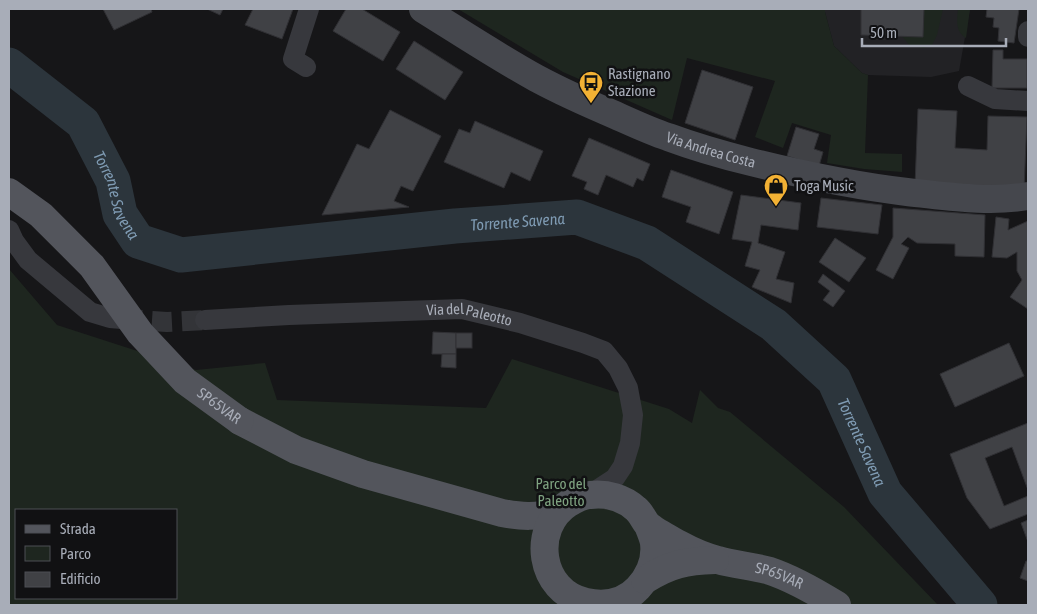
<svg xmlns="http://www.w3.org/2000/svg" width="1037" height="614" viewBox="0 0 1037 614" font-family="'Asap Condensed',sans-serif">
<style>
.built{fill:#222225}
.green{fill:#1e261f;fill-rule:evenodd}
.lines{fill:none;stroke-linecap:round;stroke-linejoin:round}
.river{stroke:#2c353c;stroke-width:35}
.building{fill:#404145;stroke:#303034}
.minor-tunnel{stroke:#333438;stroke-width:20;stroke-dasharray:20 10;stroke-linecap:butt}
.minor{stroke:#37383d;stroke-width:20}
.secondary{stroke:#45474d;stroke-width:28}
.primary{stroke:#53555c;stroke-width:28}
.primary-bridge{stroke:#53555c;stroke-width:28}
.labels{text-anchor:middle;stroke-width:5;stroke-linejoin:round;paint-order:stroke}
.poi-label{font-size:15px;fill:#a8adb8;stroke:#111113;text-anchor:start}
.street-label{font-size:15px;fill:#a8adb8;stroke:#111113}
.park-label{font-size:15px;fill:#7fa381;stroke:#111113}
.water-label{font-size:16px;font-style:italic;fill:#7f9bb3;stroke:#111113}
</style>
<rect width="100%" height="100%" fill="#161618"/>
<!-- built -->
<path class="built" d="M825,9H970L959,71L931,77L868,75L862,73L834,46L825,12Z"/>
<!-- green -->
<g class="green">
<path d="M458,9H825V12L834,46L862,73L868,75L865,153L902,154V172L864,169L827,163L831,135L792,123L783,148L755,137L775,81L687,58L672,120L563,72Z"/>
<path d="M924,9H943L937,35L932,45L924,48L910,46L902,36L923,37Z"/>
<path d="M958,9H970L966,38C955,31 957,20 958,9Z"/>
<path d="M9,269L57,325L196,370L265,363L277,400L486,408L512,359L669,409L692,423L700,390L718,408L730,412L844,507L938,605H9ZM16,510H176V598H16Z"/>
</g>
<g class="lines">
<!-- river -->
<path class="river" id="s1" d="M9,65L83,123L113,181L120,214L138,241L181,255L455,226L577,217L647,243L774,325L834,380L885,493L980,605"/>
</g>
<!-- building -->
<g class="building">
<path d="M103,9H151L152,12L114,30Z"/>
<path d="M207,9H223L220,15Z"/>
<path d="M253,9H293L282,39L245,25Z"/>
<path d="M346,9H362L400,32L383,61L333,31Z"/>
<path d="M861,9H924L923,37L861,35Z"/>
<path d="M987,9H1019L1014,43L998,41L999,28L993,27L994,18L986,17Z"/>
<path d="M414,41L463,72L445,100L396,69Z"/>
<path d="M993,50H1003V59H1027V88H992Z"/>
<path d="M702,70L753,87L735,140L685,123Z"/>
<path d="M918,109L957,111L955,148L987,150L988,116L1027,117L1024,190L915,186Z"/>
<path d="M390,110L441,136L413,191L401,186L394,201L409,207L322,215L357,144L369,149Z"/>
<path d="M475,121L543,151L530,181L511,172L504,188L444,162L459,129L470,133Z"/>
<path d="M796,127L819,134L814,149L823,152L819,166L787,156Z"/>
<path d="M589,138L650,164L643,181L637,178L633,187L606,175L598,195L584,189L587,182L572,176Z"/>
<path d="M671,170L733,192L719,234L686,222L691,207L662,197Z"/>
<path d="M741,195L801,203L798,230L761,225L758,243L785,252L776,279L794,283L791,303L752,287L760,270L745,266L752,242L732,239Z"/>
<path d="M821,198L882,205L878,234L817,227Z"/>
<path d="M893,208L985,215L984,257L955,256V244L917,243L908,237L901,244L909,248L893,279L876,270L893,237Z"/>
<path d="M996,217L1009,219L1008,230L1028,221V309L1010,297L1022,280L1017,271V252L1007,258L992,257Z"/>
<path d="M835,238L866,258L849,282L819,262Z"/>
<path d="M823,274L845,291L833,307L823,300L830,291L818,282Z"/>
<path d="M433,332L456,333V354H432Z"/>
<rect x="456" y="333" width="16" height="15"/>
<path d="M1009,343L1024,376L955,407L940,374Z"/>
<path d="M442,354H456V368L441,367Z"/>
<path d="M1028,423V490L1012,447L985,458L1004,506L1028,496V514L990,529L967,498L950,454Z"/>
<path d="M1028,520V542L1021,523Z"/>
<path d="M1026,561H1028V581L1020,578Z"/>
</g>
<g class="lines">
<!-- minor-tunnel -->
<path class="minor-tunnel" d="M122,319L167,322L205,320"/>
<!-- minor -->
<g class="minor">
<path d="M1028,31V37"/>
<path d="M306,67L293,59L309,9"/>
<path d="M968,86L995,99L1028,101"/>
<path d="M9,230L14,241L28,260L90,312L110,318L122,319"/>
<path id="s2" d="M205,320L289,315L462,309L520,323L583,343L604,351L618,368L628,388L633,415L630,443L623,466L615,478L589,495"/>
</g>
<!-- secondary -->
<path class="secondary" id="s3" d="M423,9C460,32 498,57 536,78C562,92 589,104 615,115C633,123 650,131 668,137C695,147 723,155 751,162C803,175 855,186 907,192C947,196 988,203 1028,196"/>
<!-- primary -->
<g class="primary">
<path d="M240,421L296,450L363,474L502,513C523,517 536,517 557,512"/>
<path id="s4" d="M648,525C650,531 653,537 654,543C656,560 649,576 638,588C624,603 605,606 586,602C539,592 530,528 569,503C576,499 583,495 590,495C607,493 624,498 636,509C641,513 643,519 647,524C654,531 670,539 679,544C690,550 706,557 718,560C735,565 753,566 770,571C794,579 816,592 837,605"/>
<path d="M645,580C670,564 686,561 715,560"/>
</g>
<!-- primary-bridge -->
<path class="primary-bridge" id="s5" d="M9,192L41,215L92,266L140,333L185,381L240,421"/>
</g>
<!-- icons -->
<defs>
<symbol id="bus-pin" viewBox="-11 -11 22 30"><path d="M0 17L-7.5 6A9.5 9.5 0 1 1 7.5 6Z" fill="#f2b134" stroke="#111113"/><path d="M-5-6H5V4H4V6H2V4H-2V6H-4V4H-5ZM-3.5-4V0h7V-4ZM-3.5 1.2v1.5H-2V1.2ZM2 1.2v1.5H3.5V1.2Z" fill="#111"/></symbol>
<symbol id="shop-pin" viewBox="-11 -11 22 30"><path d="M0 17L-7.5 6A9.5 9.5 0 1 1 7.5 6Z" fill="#f2b134" stroke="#111113"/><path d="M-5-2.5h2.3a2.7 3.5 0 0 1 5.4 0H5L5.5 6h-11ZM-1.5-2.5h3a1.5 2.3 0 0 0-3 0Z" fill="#111"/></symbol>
</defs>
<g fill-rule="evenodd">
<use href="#bus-pin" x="577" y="69" width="28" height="38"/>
<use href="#shop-pin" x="762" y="172" width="28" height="38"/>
</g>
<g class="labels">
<!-- poi labels -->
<g class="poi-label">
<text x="608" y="79">Rastignano<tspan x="608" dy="17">Stazione</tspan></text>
<text x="794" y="191">Toga Music</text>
</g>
<!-- street labels -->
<g class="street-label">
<text dy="5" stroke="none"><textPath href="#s3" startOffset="322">Via Andrea Costa</textPath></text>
<text dy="5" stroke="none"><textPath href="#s2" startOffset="265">Via del Paleotto</textPath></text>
<text dy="5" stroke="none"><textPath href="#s5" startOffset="302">SP65VAR</textPath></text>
<text dy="5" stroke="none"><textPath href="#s4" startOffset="486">SP65VAR</textPath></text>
</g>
<!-- park labels -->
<g class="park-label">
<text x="561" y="489">Parco del<tspan x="561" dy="17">Paleotto</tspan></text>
</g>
<!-- water labels -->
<g class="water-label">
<text dy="6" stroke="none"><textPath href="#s1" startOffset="174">Torrente Savena</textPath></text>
<text dy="6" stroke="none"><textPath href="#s1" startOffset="609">Torrente Savena</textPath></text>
<text dy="6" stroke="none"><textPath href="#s1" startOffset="1044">Torrente Savena</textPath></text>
</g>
</g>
<!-- border -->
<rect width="1037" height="614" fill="none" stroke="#a8adb8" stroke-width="20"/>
<!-- legend -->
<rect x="15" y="509" width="162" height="90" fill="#111113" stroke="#4d4f55"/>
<rect x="25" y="525" width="25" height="8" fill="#53555c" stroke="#4d4f55"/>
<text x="60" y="534" font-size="15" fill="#a8adb8">Strada</text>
<rect x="25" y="546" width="25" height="15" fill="#1e261f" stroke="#4d4f55"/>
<text x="60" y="559" font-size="15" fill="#a8adb8">Parco</text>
<rect x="25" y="572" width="25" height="15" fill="#404145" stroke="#4d4f55"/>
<text x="60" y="584" font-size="15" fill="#a8adb8">Edificio</text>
<!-- scale -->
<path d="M862 38v8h144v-8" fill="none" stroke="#a8adb8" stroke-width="2.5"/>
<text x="870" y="38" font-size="15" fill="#a8adb8" stroke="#111113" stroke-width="4" paint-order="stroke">50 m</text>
</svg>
